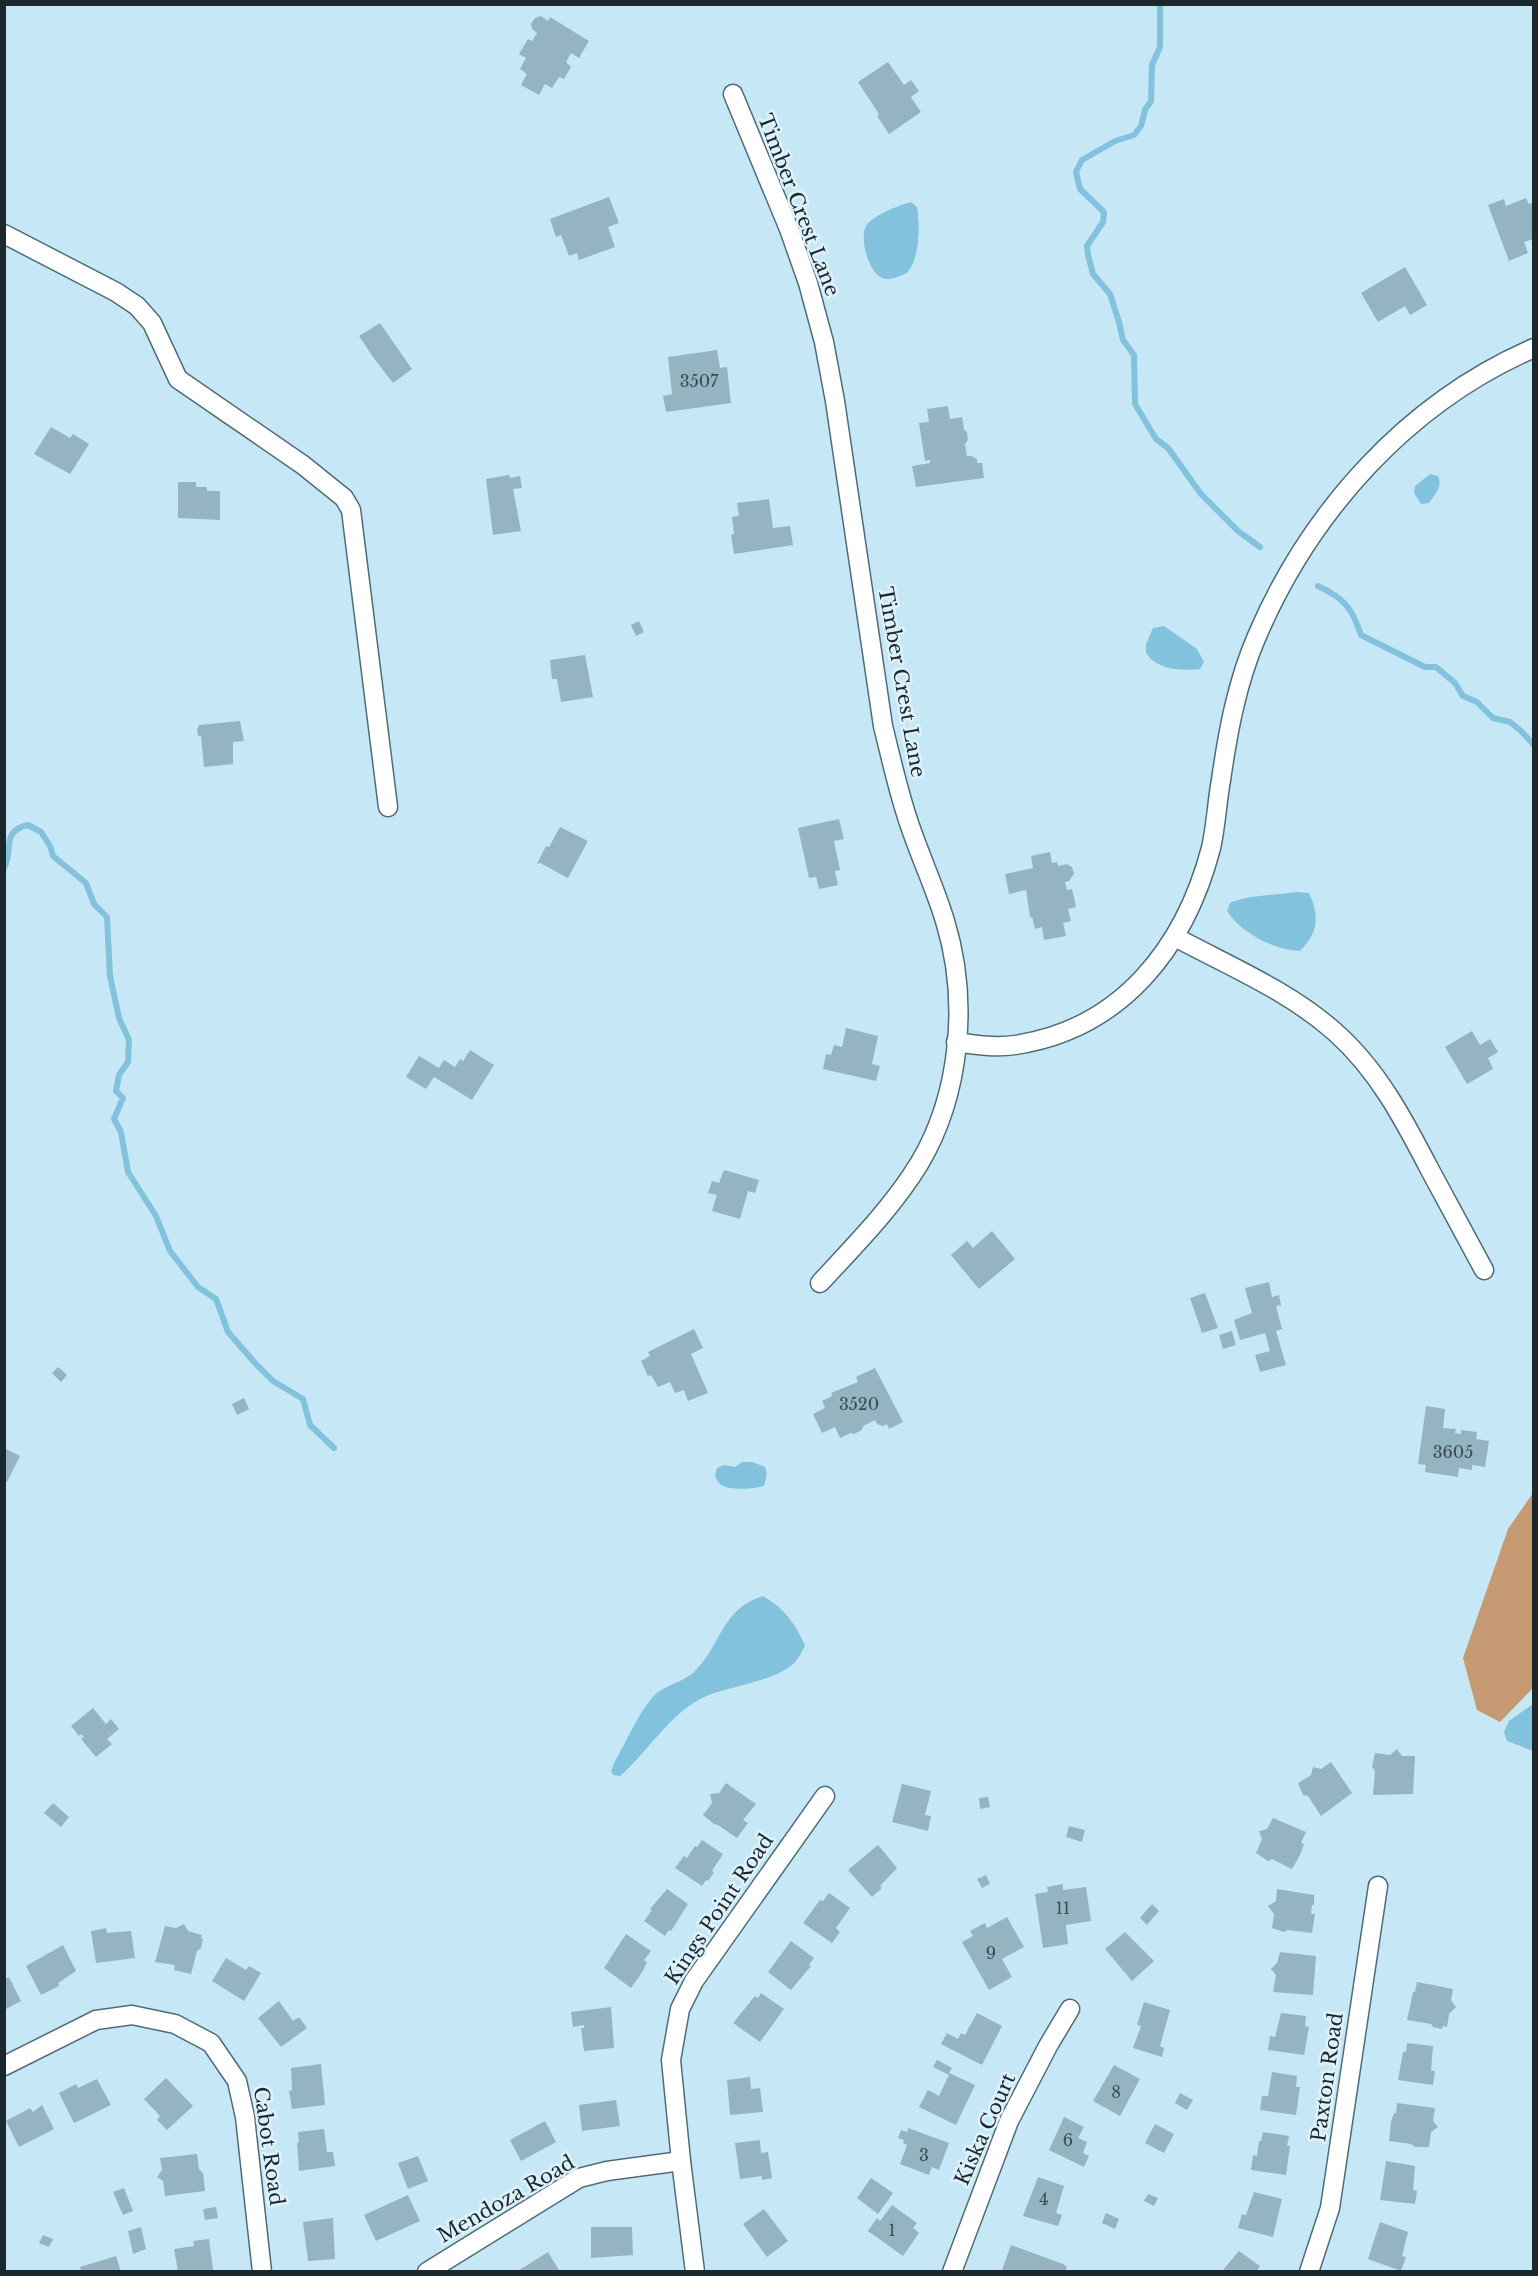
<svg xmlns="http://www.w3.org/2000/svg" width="1538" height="2276" viewBox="0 0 1538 2276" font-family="'Libre Baskerville',serif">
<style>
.forest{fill:#c59a72}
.water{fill:#82c2dc}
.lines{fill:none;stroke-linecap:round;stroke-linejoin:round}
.stream{stroke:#82c2dc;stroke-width:6}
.building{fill:#94b4c2}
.minor-casing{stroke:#4e6c79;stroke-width:21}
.minor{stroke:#fff;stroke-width:18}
.labels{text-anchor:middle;stroke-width:5;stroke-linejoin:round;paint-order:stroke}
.number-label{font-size:16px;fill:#394b52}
.street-label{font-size:20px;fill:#1b282d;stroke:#def2fb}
</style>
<rect width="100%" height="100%" fill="#c6e8f6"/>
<!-- forest -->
<path class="forest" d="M1533,1493V1688L1500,1722L1477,1710L1463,1658L1508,1529Z"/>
<!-- water -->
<g class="water">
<path d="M911,202L917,207C920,227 920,258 907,273C900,276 891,280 885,279C869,276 859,239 866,226C872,216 899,205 911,202Z"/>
<path d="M1430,474L1438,476C1443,487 1435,494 1429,503L1421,504L1414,493L1415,486Z"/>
<path d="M1164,626L1197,649L1204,662L1200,669C1181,671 1157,670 1146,653V644L1153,628Z"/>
<path d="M1297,892L1309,893C1320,916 1318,933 1300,951C1274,950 1241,933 1227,911L1230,903C1245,895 1278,895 1297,892Z"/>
<path d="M742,1462H752L765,1467L767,1474L764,1486C754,1489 728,1491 720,1484C718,1482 716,1479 715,1476L717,1468L724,1465L735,1467Z"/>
<path d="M763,1596C784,1608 796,1624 805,1646C802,1651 799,1658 795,1662C775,1683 726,1685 700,1699C666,1718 648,1752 620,1776L613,1775L611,1771L615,1761C626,1742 638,1714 652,1698C662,1685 683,1683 695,1671C722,1644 721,1609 763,1596Z"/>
<path d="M1533,1704V1751L1507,1741L1504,1732L1509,1721Z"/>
</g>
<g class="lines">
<!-- stream -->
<g class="stream">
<path d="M1160,4V47L1152,65L1151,101L1145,110L1141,126L1134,135L1115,141L1082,160L1076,172L1080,189L1104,212L1103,222L1087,246L1088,255L1093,274L1110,294L1119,322L1123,340L1134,355L1135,404L1156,439L1168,448L1201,494L1238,531L1260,547"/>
<path d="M1318,586C1344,598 1352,608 1361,635L1425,667H1436L1455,683L1463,696L1477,702L1493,718L1510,722L1521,731L1534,745"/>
<path d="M4,868C14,851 0,831 28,825L41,832L50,846L53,856L86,883L94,904L107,917L110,976L119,1018L129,1040L128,1062L119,1075L116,1091L123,1098L114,1119L121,1132L128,1172L156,1216L170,1251L198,1287L216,1299L228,1332L255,1363L273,1381L303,1399L310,1425L334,1448"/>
</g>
</g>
<!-- building -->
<g class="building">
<path d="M541,16L548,21L550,17L589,41L579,58L571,53L566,62L571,67L564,79L559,77L552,88L545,84L539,95L521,85L527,74L520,69L526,58L519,54L528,39L532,41L537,33L532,29L531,24L535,18Z"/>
<path d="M888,62L904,85L911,80L919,91L911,97L921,112L889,134L877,116L879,114L858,82Z"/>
<path d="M609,197L619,223L608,227L615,247L579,260L577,253L569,256L561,235L556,237L550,219Z"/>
<path d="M1526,198L1529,204L1534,202V239L1524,242L1528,253L1509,261L1488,205L1504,199L1506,206Z"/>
<path d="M1405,267L1427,305L1410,315L1405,306L1378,322L1361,293Z"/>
<path d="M380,323L412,369L393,383L373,357L359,336Z"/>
<path d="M717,350L720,368L727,367L731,403L666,412L663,396L672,394L668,357Z"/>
<path d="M948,406L950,419L962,417L964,430L967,432L968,440L965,444L967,456H971L977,459V463H982L984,478L916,487L912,466L930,463V460L925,461L919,423L929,422L927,409Z"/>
<path d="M51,427L70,438L73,434L89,444L70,474L34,454Z"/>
<path d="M509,475L510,478L520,476L522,488L513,489L521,531L493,535L486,479Z"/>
<path d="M178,482H196V487H207V491H220V520L178,518Z"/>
<path d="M769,499L773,528L790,526L793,545L734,554L731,535L734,534L732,517L739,516L737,503Z"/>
<path d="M639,621L644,632L636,636L631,625Z"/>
<path d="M585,655L593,697L561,702L557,679H552L550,660Z"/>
<path d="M240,721L244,741L233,742V764L204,767L201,736H198L197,730L199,725Z"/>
<path d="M839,819L844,839L834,841L840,870L835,871L838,885L819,889L816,877L809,878L798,828Z"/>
<path d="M560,827L588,841L568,878L540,863L537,864L546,846L549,847Z"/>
<path d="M1050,852L1052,863L1057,862L1058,866L1067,864L1072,867L1074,874L1069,881L1065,882L1067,890L1072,889L1076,907L1068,909L1071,921L1063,923L1066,936L1044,940L1042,927L1035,929L1032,917H1030L1026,890L1009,894L1005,874L1033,868L1031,856Z"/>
<path d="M846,1028L878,1036L872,1064L880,1066L876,1081L823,1069L826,1054L831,1055L834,1045L842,1047Z"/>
<path d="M1472,1031L1480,1045L1490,1039L1498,1052L1488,1058L1493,1069L1467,1084L1445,1047Z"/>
<path d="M470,1050L494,1065L472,1100L434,1077L426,1089L406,1077L419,1056L439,1068L444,1060L455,1067L460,1059L463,1061Z"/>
<path d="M724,1170L759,1180L755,1193L748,1191L740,1219L712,1211L717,1195L708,1193L712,1181L719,1183Z"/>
<path d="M992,1231L1015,1259L979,1289L951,1255L967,1241L973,1248Z"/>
<path d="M1269,1282L1272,1297L1279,1295L1281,1305L1276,1306L1282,1329L1276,1331L1286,1365L1260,1372L1255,1355L1270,1351L1265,1333L1240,1340L1234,1320L1252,1313L1245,1288Z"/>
<path d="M1205,1293L1218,1328L1202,1333L1190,1298Z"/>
<path d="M694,1329L703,1348L691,1354L708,1393L688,1401L684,1390L675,1393L670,1382L658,1387L651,1375L648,1376L641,1361L650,1356L648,1352Z"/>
<path d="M1232,1331L1236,1345L1223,1349L1219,1335Z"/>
<path d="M58,1367L67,1375L61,1382L52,1373Z"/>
<path d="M875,1368L903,1422L889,1429L887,1424L883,1426L877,1424L875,1420L863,1426L862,1430L854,1434L851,1433L840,1438L835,1427L822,1433L813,1414L825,1408L822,1401L832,1396L831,1393L858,1382L856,1377Z"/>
<path d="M244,1398L249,1409L237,1415L232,1404Z"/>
<path d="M1426,1406L1445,1409L1443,1428L1456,1429L1455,1433L1461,1434V1430L1477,1432L1476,1439L1489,1441L1485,1467L1472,1465V1470L1459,1468L1458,1477L1425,1472L1426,1465L1418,1464Z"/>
<path d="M4,1448L20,1456L7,1482L4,1481Z"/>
<path d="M93,1708L106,1724L111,1719L119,1729L107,1739L112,1744L96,1757L81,1739L84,1737L81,1734L79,1736L71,1726Z"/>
<path d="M1397,1749L1402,1756H1415L1413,1794L1373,1795L1375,1771L1372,1767L1375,1753L1390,1755Z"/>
<path d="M1331,1762L1352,1793L1321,1816L1308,1796L1303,1795L1298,1783L1311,1775L1313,1767L1321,1769Z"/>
<path d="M726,1783L756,1804L743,1820L748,1823L737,1838L718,1825L714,1824L703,1815L712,1803L710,1794L719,1793Z"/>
<path d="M902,1784L931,1791L925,1815L931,1816L928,1831L892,1822Z"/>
<path d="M988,1797L990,1807L980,1809L979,1798Z"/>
<path d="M53,1803L69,1817L61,1827L44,1813Z"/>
<path d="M1273,1818L1306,1832L1301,1843L1304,1844L1300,1855L1292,1869L1272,1859L1268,1861L1256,1853L1262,1839L1259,1831L1267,1829Z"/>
<path d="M1069,1826L1085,1830L1082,1842L1066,1837Z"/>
<path d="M702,1840L723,1854L712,1871L714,1872L708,1881L706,1880L702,1886L675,1868L684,1856L687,1858L695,1846L697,1847Z"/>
<path d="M878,1845L897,1868L880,1886L882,1888L872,1897L848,1870Z"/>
<path d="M986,1875L990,1884L982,1888L977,1879Z"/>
<path d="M1063,1884V1890L1086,1887L1091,1921L1066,1925L1068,1944L1043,1948L1035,1894L1048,1892L1047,1887Z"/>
<path d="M667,1889L688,1904L671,1931L669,1930L665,1936L644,1921L652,1910L650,1909Z"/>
<path d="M1277,1889L1314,1895V1905H1312L1311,1914H1315L1312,1933L1288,1930L1284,1932L1272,1928L1274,1914L1268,1906L1276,1901Z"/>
<path d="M829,1893L850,1908L836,1928L840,1932L832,1943L803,1923L820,1900L823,1901Z"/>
<path d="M1152,1904L1159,1911L1147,1925L1140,1918Z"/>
<path d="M1007,1917L1024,1947L1002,1959L1012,1977L989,1990L962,1942L973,1936L970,1931L985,1923L987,1928Z"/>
<path d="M184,1924L188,1931L202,1935L201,1939H203L201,1948L197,1951L191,1974L174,1970L175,1965L155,1962L165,1926L176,1928Z"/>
<path d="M106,1928L107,1933L131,1931L135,1958L96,1963L91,1931Z"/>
<path d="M1125,1932L1154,1961L1132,1981L1105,1949Z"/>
<path d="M626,1934L651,1951L644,1960L647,1962L643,1971L631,1988L604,1968Z"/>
<path d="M791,1941L814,1958L809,1965L811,1966L791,1990L768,1972Z"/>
<path d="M63,1945L76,1971L58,1983L59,1986L41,1995L26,1966Z"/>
<path d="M1280,1952L1316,1956L1313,1995L1273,1992L1276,1975L1271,1969L1277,1963Z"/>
<path d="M226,1958L246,1970L249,1966L261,1973L244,2001L212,1981Z"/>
<path d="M9,1977L21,2001L4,2010V1979Z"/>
<path d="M1417,1982L1453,1989L1451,2000L1456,2007L1448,2015H1449L1447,2027L1443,2026L1442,2029L1433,2027L1431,2024L1407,2020L1413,1992H1415Z"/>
<path d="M761,1993L784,2009L760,2042L733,2023L755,1996L758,1998Z"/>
<path d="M279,2001L293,2021L299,2017L307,2028L281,2047L258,2018Z"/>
<path d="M1144,2002L1170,2010L1160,2046L1164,2048L1162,2057L1133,2048L1141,2026L1137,2025Z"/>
<path d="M611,2007L614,2048L584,2051L581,2028H584V2025L573,2027L571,2012Z"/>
<path d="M977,2013L1002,2026L982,2065L941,2044L947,2033L958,2039L961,2033L965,2035Z"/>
<path d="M1281,2013L1306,2016L1305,2026L1309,2027L1304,2055L1268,2050L1270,2036L1275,2037Z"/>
<path d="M1407,2043L1433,2046L1431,2071H1435L1433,2085L1398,2080L1403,2052H1406Z"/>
<path d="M937,2060L952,2068L949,2073L975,2085L956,2125L919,2107L928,2090L939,2096L949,2075L933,2067Z"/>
<path d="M321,2064L325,2105L292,2109L289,2091L292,2090L291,2068Z"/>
<path d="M1114,2065L1140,2079L1120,2116L1093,2101Z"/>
<path d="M1272,2072L1297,2076L1296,2087H1300L1296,2115L1260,2110L1262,2096H1268Z"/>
<path d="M750,2077L751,2089L760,2088L763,2112L730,2115L727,2080Z"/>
<path d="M166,2078L193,2106L167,2130L157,2120L160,2116L144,2099Z"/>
<path d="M97,2079L111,2105L74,2123L59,2093L76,2084L78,2088Z"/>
<path d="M1180,2093L1193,2100L1187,2110L1175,2103Z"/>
<path d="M616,2100L620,2126L582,2131L579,2105Z"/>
<path d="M1397,2103L1435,2108L1433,2121L1438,2127L1431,2132L1429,2147H1415L1411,2144L1389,2141L1391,2122L1394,2113H1396Z"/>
<path d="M42,2105L54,2129L19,2147L6,2121L30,2108L33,2112Z"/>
<path d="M1064,2117L1084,2127L1078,2138L1087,2142L1083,2153L1089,2156L1084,2167L1049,2150Z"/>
<path d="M545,2121L556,2142L521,2161L510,2140Z"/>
<path d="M1155,2124L1174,2134L1164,2153L1145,2143Z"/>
<path d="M908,2128L949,2143L939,2170L932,2167L929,2175L900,2164L907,2145L903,2143L904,2140L898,2138L901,2130L907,2132Z"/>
<path d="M324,2129L327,2152H333L335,2166L299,2171L297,2143L299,2142L298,2132Z"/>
<path d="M1263,2132L1289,2136L1287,2146H1290L1286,2175L1251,2170L1253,2155L1257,2156L1259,2141H1261Z"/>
<path d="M760,2140L761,2153L768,2152L772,2178L762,2180V2176L740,2179L735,2143Z"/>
<path d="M197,2154L199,2169L203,2173L205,2191L165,2196L163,2181L157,2177L162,2170L160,2158Z"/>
<path d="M418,2156L428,2181L408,2189L398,2163Z"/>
<path d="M1386,2161L1415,2166L1413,2190L1417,2191L1415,2204L1380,2200Z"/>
<path d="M1038,2177L1064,2186L1056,2213L1062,2215L1058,2226L1023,2216Z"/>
<path d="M871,2178L893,2193L878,2214L857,2198Z"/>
<path d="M124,2188L133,2211L123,2215L113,2192Z"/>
<path d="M1254,2192L1282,2199L1273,2237L1238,2228L1242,2214L1246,2215Z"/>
<path d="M1148,2194L1158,2198L1154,2206L1144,2201Z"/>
<path d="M408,2195L420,2221L376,2241L364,2215Z"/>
<path d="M892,2205L917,2223L913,2228L919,2233L903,2256L868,2231L877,2218L880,2221Z"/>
<path d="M216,2207L218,2218L205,2220L203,2209Z"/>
<path d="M764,2209L788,2241L767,2257L743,2224Z"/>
<path d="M1106,2213L1119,2219L1115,2229L1102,2223Z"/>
<path d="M333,2218L335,2259L308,2261L303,2222Z"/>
<path d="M1380,2222L1408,2232L1402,2256L1406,2257L1401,2271L1368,2259Z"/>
<path d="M141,2227L146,2249L133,2254L128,2231Z"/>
<path d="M591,2227H632L633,2255L591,2258Z"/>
<path d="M43,2235L53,2239L49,2247L39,2243Z"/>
<path d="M209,2239L213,2269L215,2272H178L174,2249L194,2246L193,2241Z"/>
<path d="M1011,2245L1063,2264L1067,2267L1065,2272L1002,2270Z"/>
<path d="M1239,2251L1260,2266L1256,2272H1226L1223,2270Z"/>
<path d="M548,2252L560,2272H516Z"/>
<path d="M116,2256L121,2272H81L80,2267Z"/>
</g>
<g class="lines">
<defs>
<g id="minor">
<path d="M733,94L789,229L808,283L824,342L835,401L883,726C891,758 898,791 909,823C920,856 935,888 945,921C969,999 961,1094 919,1164C892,1208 855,1245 820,1283"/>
<path d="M4,234L116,292L137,306L152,323L178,379L303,465L344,498L351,510L388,807"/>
<path d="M1175,937C1229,966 1289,991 1335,1032C1378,1070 1404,1120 1430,1170C1448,1203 1466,1237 1484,1270"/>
<path d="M956,1042C976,1045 996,1048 1015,1045C1122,1029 1185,947 1211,848C1216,826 1217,802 1221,780C1228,731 1237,682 1257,636C1310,512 1407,403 1534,348"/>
<path d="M4,2066L96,2020L132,2015L175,2024L211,2043L237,2081L245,2117L262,2272"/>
<path d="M427,2272L579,2178L607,2171L681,2161"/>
<path d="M695,2272L681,2161L671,2060L680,2009L694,1981L825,1796"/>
<path d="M952,2272L1009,2121L1048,2046L1070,2009"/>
<path d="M1309,2272L1330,2208L1378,1886"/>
</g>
</defs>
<!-- minor casing -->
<use href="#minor" class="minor-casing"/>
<!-- minor -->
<use href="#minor" class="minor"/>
</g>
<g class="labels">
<!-- number labels -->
<g class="number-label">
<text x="699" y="387">3507</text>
<text x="859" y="1410">3520</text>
<text x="1453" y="1458">3605</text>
<text x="1063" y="1914">11</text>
<text x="991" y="1959">9</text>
<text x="1116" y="2098">8</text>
<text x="1068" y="2146">6</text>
<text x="924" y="2161">3</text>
<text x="1044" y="2205">4</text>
<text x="892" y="2236">1</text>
</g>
<!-- street labels -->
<g class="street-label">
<text transform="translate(799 205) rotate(69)" y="7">Timber Crest Lane</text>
<text transform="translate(902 682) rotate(80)" y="7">Timber Crest Lane</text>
<text transform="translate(719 1909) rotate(-56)" y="7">Kings Point Road</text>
<text transform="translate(1327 2077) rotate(-82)" y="7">Paxton Road</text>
<text transform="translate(985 2129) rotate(-66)" y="7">Kiska Court</text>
<text transform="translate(269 2146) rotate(82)" y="7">Cabot Road</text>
<text transform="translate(506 2199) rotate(-30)" y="7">Mendoza Road</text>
</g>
</g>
<!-- border -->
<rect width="1538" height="2276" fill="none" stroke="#1b282d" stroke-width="12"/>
</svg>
